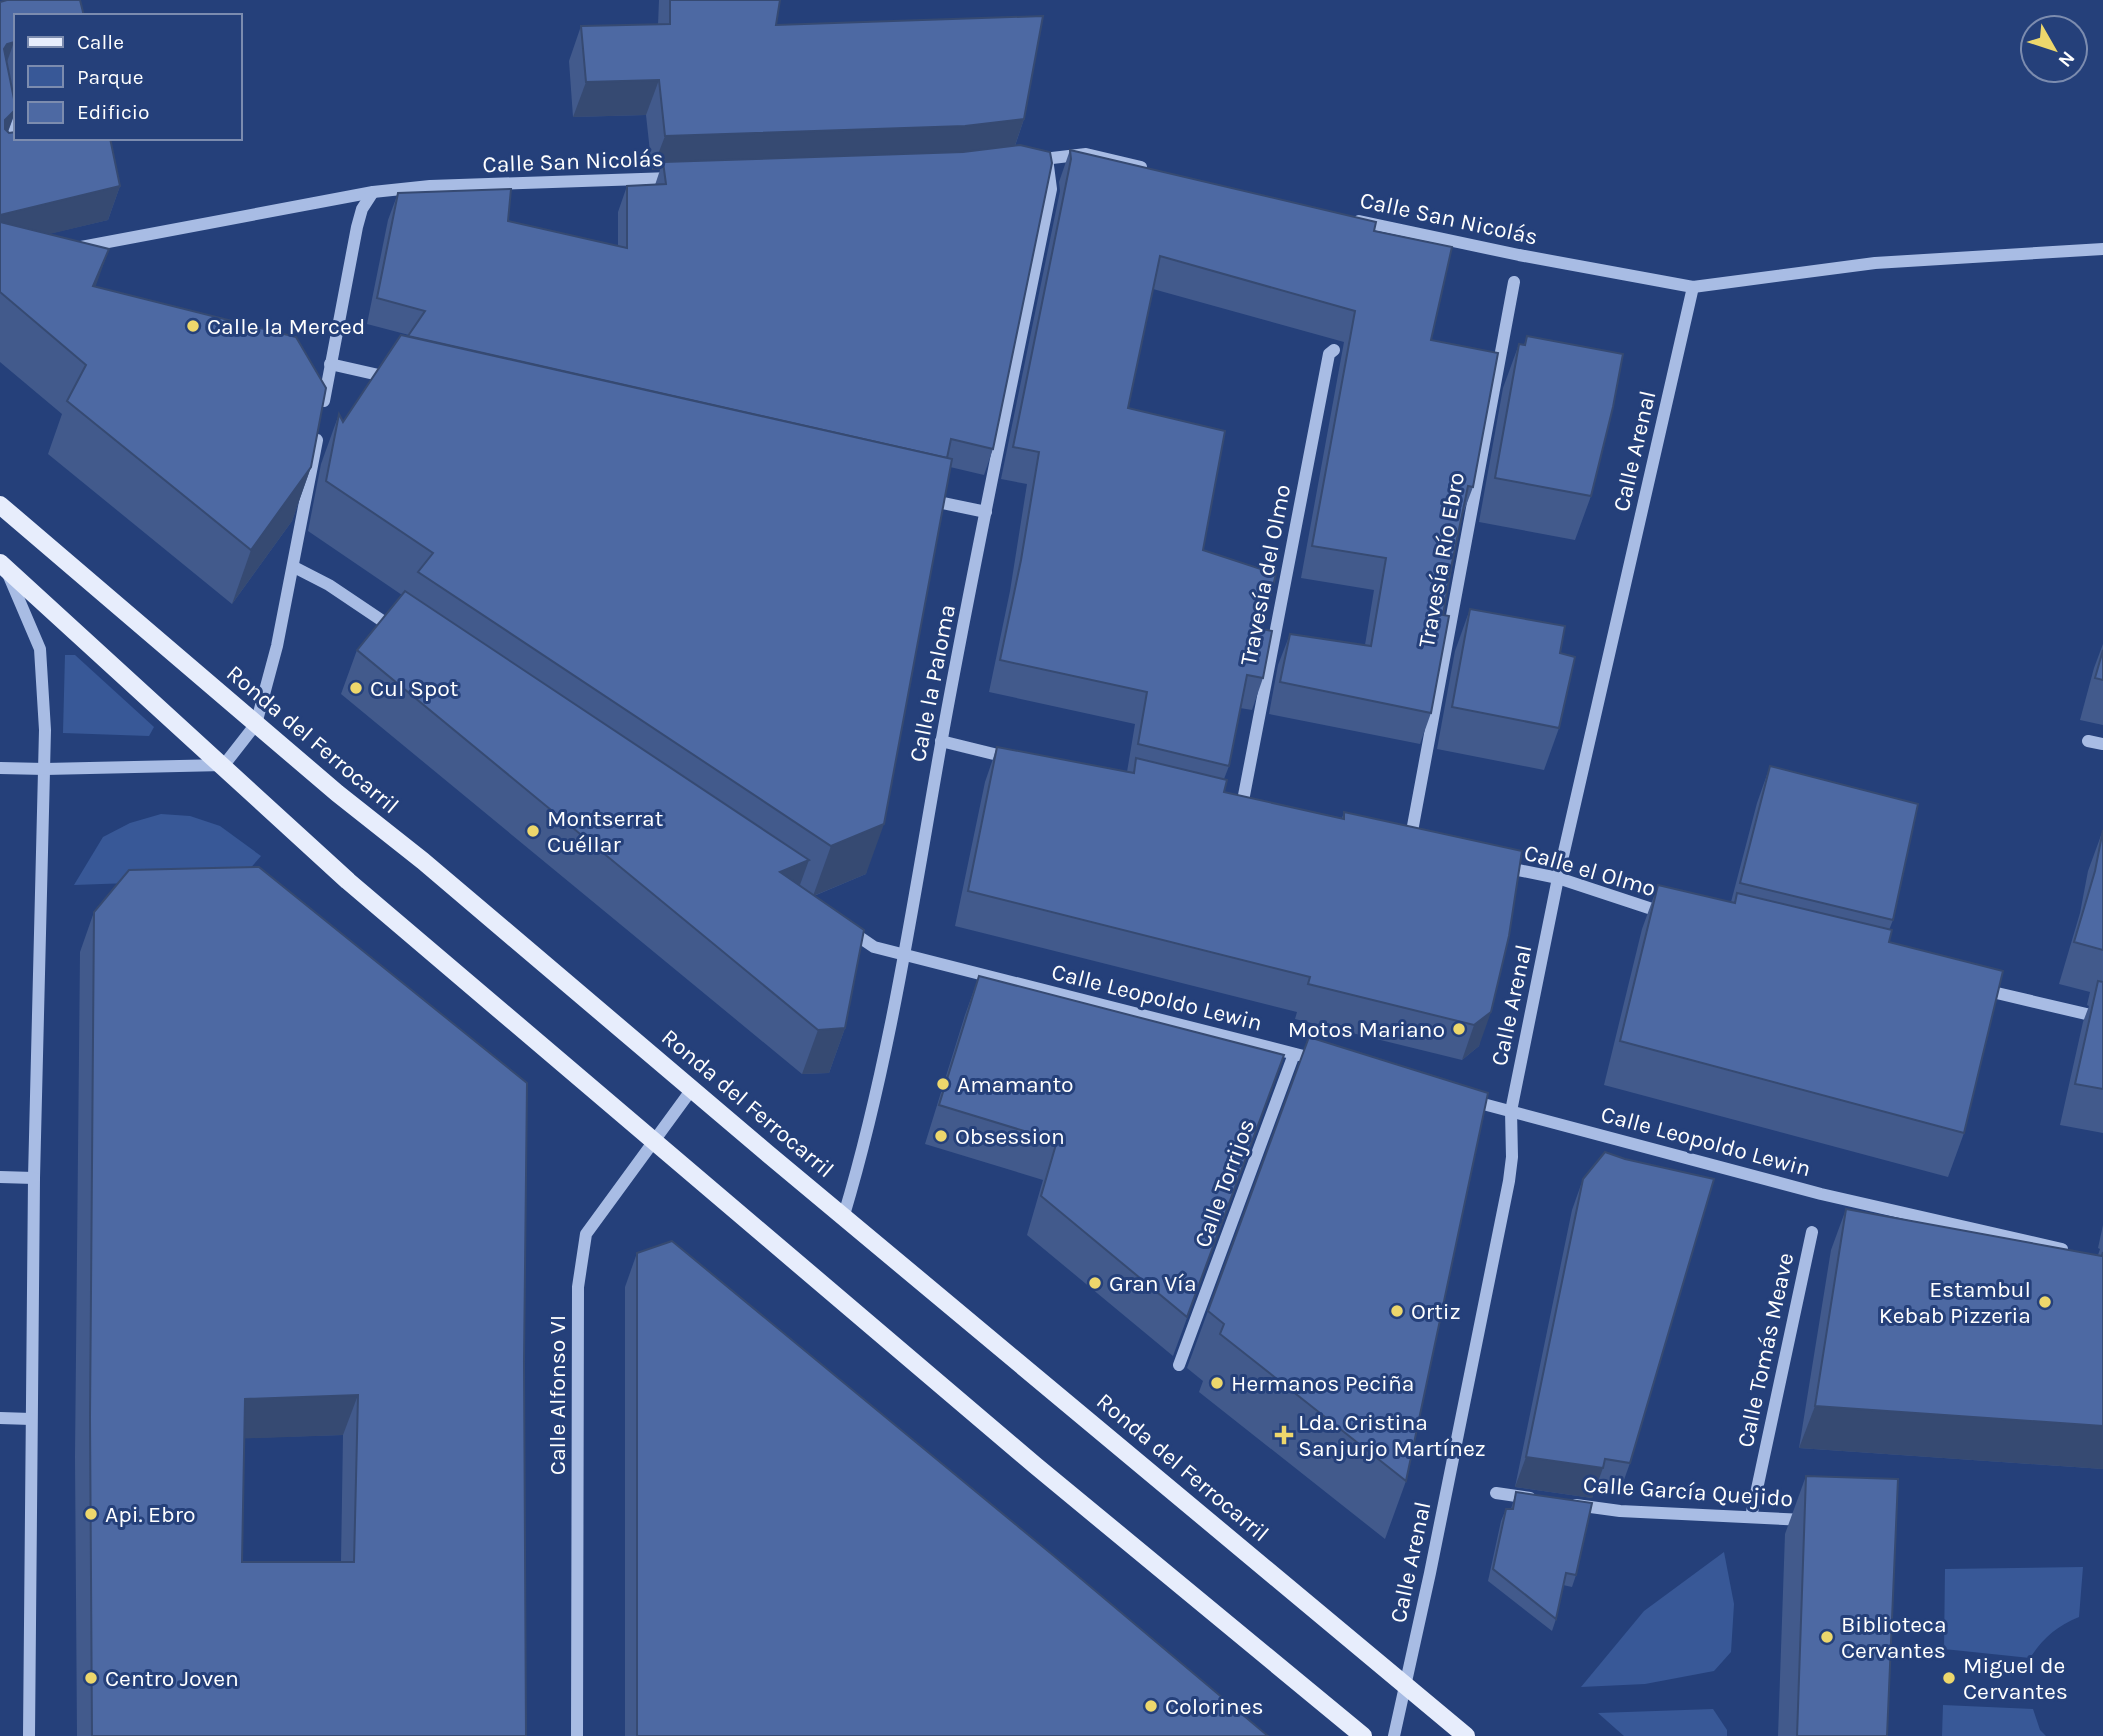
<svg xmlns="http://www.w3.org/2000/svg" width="2103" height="1736" viewBox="0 0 2103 1736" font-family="Karla,sans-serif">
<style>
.green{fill:#385897}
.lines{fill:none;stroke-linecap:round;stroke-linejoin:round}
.minor{stroke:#a8bce4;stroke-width:12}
.major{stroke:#e7edfc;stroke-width:18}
.wall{fill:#425a8c;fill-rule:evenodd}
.shaded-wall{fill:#364a72}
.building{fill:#4d69a3;stroke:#364a72;stroke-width:2;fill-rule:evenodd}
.poi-dot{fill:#edd76c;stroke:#25407a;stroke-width:2.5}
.labels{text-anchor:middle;stroke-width:6;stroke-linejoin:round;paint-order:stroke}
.street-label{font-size:23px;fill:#fff;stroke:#25407a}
.poi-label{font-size:23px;fill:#fff;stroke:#25407a;text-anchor:start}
</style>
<rect width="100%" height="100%" fill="#25407a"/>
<!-- green -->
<g class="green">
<path d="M65,655H75L154,727L149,736L63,733Z"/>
<path d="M161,814L190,816L220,826L261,856L241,879L74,885L103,837L130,823Z"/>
<path d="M1724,1552L1734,1604L1731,1652L1714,1671L1645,1684L1581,1687L1644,1611Z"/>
<path d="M2083,1567L2079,1617C2057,1626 2043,1638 2030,1658L1944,1649L1945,1569Z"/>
<path d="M1943,1705L2033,1709L2040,1730L2046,1736H1942Z"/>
<path d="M1713,1709L1727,1730V1736H1624L1598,1713Z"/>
</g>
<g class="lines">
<!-- minor -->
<g class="minor">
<path d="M0,84L13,143L10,151L0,158"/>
<path d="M1035,160L1086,154L1141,167"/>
<path d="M1359,221L1519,255L1693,287L1875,263L2103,249"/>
<path d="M76,248L373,192L430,186L671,178"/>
<path d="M330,364L392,378"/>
<path d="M324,401L357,227L362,209L373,192"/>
<path d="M928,500L986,512"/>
<path d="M294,567L329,585L393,628"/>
<path d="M8,574L40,649L45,730L34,1178L29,1736"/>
<path d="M941,741L1010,758"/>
<path d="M2088,741L2103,744"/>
<path d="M0,768L45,769L224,765L256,724L277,646L317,440"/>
<path d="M1241,811L1329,354L1334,350"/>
<path d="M1410,842L1514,282"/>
<path d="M1503,867L1558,878L1664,913"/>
<path d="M849,930L874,947L1319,1060"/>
<path d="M1984,990L2103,1018"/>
<path d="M1472,1101L1821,1194L2062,1249"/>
<path d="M0,1177L34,1178"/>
<path d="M844,1215C890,1061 913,902 941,744C974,559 1014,374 1051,189L1047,158"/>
<path d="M1179,1365L1294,1054"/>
<path d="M0,1418L31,1419"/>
<path d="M1496,1493L1530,1498"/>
<path d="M1576,1505L1620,1511L1805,1520"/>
<path d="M1751,1517L1812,1232"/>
<path d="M577,1736L578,1287L586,1234L692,1089"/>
<path d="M1394,1736L1430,1573L1509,1181L1512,1157L1511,1111L1558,878L1693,287"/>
</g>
<!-- major -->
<g class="major">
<path d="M0,505L337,793L423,861L767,1153L1466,1736"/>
<path d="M0,563L348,881L1036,1466L1363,1736"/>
</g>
</g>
<!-- wall -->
<g class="wall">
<path d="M659,0H780L776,25L1024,119L1015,146L993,449L984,475L950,467L866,874L814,896L845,1028L829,1073L802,1074L341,694L357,650L402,595L308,531L321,464L339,414L343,422L409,335L367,324L388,220L398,193L508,221L618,246V212L627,186L655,185L660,170H652L646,115L573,117L569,61L581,26L658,25Z"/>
<path d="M0,2L16,16V118L15,113L8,132L120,186L108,220L48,234L95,287L311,467L292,521L232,604L48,454L62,414L0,362Z"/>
<path d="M1070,150L1374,231L1431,340L1473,487L1461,519L1443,615L1431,713L1420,744L1269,714L1278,665L1290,634L1365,645L1374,590L1301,578L1344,342L1153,289L1128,408L1203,550L1262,629L1263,678L1252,710L1240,708L1229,766L1224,779V792L1342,818L1344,812L1522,851L1479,1046L1462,1060L1295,1019L1297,1012L955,926L985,782L997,747L1127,772L1135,724L989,692L1010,591L1027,484L1001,479L1060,191L1059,182Z"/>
<path d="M1527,336L1591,496L1575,540L1479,522L1503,388L1519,344L1524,345Z"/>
<path d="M1470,609L1560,653L1559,728L1544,770L1437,749L1455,651Z"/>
<path d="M2103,644V725L2080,720L2094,668Z"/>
<path d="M1770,766L1893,920L1889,930V942L1964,1133L1948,1177L1604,1085L1642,929L1658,885L1731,902L1757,803Z"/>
<path d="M2103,830V1133L2060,1125L2083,1022L2089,1006L2087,1005L2090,992L2059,984L2080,913L2088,871Z"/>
<path d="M94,912L524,1362L526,1736H77L75,1457L80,952ZM343,1435L341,1562H242L244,1438Z"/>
<path d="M979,976L1284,1055L1173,1356L1027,1235L1043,1180L925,1144L965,1015Z"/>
<path d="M1309,1037L1406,1481L1385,1539L1199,1392L1203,1381L1187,1368Z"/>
<path d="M1583,1179L1630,1463L1619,1494L1595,1489L1592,1498L1515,1487L1572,1210Z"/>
<path d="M1846,1209L2098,1255L2100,1249L2098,1248L2103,1225V1469L1799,1448L1831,1250Z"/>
<path d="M637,1253L1268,1736H625V1287Z"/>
<path d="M1806,1476L1887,1736H1778L1785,1534Z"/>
<path d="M1516,1492L1576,1575L1572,1587L1563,1585L1556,1619L1552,1631L1488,1581L1501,1521L1506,1509H1511Z"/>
</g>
<!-- shaded-wall -->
<g class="shaded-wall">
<path d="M14,42L2,76L4,49L7,44Z"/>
<path d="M659,80L646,115L573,117L586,82Z"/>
<path d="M16,109L4,142L5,120Z"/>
<path d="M1024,119L1012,154L663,162L660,170H652L665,136Z"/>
<path d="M120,186L108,220L0,246V215Z"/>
<path d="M109,249L90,302L93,286Z"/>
<path d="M311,467L292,521L232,604L251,550Z"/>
<path d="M884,824L866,874L813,896L831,846Z"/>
<path d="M809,860L793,904L780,872Z"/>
<path d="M1491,1012L1479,1046L1462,1060L1474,1025Z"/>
<path d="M845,1028L829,1073L802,1074L818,1030Z"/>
<path d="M358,1395L343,1435L231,1439L245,1399Z"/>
<path d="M1815,1406L2103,1426V1469L1799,1448Z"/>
<path d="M1526,1457L1603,1468L1592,1498L1515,1487Z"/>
</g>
<!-- building -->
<g class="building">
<path d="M7,0H80L84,16H16V44L14,42L7,44L4,49L16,109L5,120V129L9,133L16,132V138H110L120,186L0,215V2Z"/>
<path d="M670,0H780L776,25L1043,16L1024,119L965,126L665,136L659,80L586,82L581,26L670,24Z"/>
<path d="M1020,145L1050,152L1052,163L993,449L951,439L947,458L408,336L425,311L377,298L398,193L511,189L508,221L627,248V186L666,184L663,162L963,152Z"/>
<path d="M1070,150L1376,222L1374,231L1452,247L1431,340L1498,353L1473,487L1468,486L1451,568L1443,615L1449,616L1431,713L1280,682L1290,634L1371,646L1386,558L1312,546L1355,311L1160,256L1128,408L1225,431L1203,550L1276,574L1262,629L1272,631L1263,678L1247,675L1229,766L1138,744L1147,692L1000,660L1021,560L1039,452L1013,447L1071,159Z"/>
<path d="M0,222L109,249L93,286L296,337L326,388L311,467L251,550L67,401L86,365L0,292Z"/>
<path d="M401,335L952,459L884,824L831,846L418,572L433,553L326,481L339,414L343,422Z"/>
<path d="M1527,336L1623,354L1613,407L1591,496L1495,478L1519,344L1525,345Z"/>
<path d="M405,591L809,860L780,872L864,930L845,1028L818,1030L357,650Z"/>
<path d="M1470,609L1565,626L1560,653L1575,657L1559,728L1452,707Z"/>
<path d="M2103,650V680L2095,678Z"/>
<path d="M997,747L1134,773L1136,758L1227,780L1224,792L1344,819V812L1522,851L1509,936L1491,1012L1474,1025L1308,984L1310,977L968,891Z"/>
<path d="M1770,766L1918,804L1893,920L1740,883Z"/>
<path d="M2103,830V950L2074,942L2095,871Z"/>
<path d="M259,867L527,1083L524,1362L526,1736H92L90,1417L94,912L129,870ZM358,1395L354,1562H242L245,1399Z"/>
<path d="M1658,885L1735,903L1737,893L1892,930L1889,942L2003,971L1964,1133L1620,1041Z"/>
<path d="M979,976L1284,1055L1187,1317L1041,1196L1057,1141L939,1105Z"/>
<path d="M2098,981L2103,982V1089L2075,1084Z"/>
<path d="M1309,1037L1488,1093L1406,1481L1220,1334L1224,1324L1208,1311Z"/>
<path d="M1605,1152L1625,1159L1714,1179L1630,1463L1605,1459L1603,1468L1526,1457L1583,1179Z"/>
<path d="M1846,1209L2102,1256L2103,1252V1426L1815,1406Z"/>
<path d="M672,1241L1054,1556L1268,1736H637V1253Z"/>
<path d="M1806,1476L1898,1479L1887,1736H1797Z"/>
<path d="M1516,1492L1592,1503L1576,1575L1566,1573L1556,1619L1493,1569L1506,1509H1513Z"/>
</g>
<!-- markers -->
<g class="poi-dot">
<circle cx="193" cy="326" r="7"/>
<circle cx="356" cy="688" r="7"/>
<circle cx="533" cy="831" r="7"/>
<circle cx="1459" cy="1029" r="7"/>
<circle cx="943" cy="1084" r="7"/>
<circle cx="941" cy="1136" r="7"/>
<circle cx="1095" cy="1283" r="7"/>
<circle cx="2045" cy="1302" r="7"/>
<circle cx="1397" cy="1311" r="7"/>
<circle cx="1217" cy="1383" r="7"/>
<path d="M1280.5 1424.5h7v7h7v7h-7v7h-7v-7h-7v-7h7z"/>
<circle cx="91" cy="1514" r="7"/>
<circle cx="1827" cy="1637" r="7"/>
<circle cx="91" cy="1678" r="7"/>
<circle cx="1949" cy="1678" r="7"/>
<circle cx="1151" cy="1706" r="7"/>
</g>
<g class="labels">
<!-- street labels -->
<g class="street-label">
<text transform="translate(573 161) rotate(-2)" y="8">Calle San Nicolás</text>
<text transform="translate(1449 218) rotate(12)" y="8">Calle San Nicolás</text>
<text transform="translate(1634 451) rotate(-77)" y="8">Calle Arenal</text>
<text transform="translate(1441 560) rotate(-80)" y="8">Travesía Río Ebro</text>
<text transform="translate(1265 575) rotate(-79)" y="8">Travesía del Olmo</text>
<text transform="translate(932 683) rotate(-79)" y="8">Calle la Paloma</text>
<text transform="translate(313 739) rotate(40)" y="8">Ronda del Ferrocarril</text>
<text transform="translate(1590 870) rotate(16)" y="8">Calle el Olmo</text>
<text transform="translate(1157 997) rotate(14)" y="8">Calle Leopoldo Lewin</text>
<text transform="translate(1511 1005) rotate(-78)" y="8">Calle Arenal</text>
<text transform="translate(748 1103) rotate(40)" y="8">Ronda del Ferrocarril</text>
<text transform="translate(1706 1141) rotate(15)" y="8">Calle Leopoldo Lewin</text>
<text transform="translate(1224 1183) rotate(-70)" y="8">Calle Torrijos</text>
<text transform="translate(1765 1350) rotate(-78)" y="8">Calle Tomás Meave</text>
<text transform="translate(557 1395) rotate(-90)" y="8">Calle Alfonso VI</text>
<text transform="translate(1183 1467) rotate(40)" y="8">Ronda del Ferrocarril</text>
<text transform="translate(1688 1491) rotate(4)" y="8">Calle García Quejido</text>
<text transform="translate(1410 1562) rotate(-78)" y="8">Calle Arenal</text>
</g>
<!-- poi labels -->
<g class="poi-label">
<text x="207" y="334">Calle la Merced</text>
<text x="370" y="696">Cul Spot</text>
<text x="547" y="826">Montserrat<tspan x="547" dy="26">Cuéllar</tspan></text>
<text x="1445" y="1037" text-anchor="end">Motos Mariano</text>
<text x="957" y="1092">Amamanto</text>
<text x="955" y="1144">Obsession</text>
<text x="1109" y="1291">Gran Vía</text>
<text x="2031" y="1297" text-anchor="end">Estambul<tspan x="2031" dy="26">Kebab Pizzeria</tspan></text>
<text x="1411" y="1319">Ortiz</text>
<text x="1231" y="1391">Hermanos Peciña</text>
<text x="1298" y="1430">Lda. Cristina<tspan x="1298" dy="26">Sanjurjo Martínez</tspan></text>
<text x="105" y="1522">Api. Ebro</text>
<text x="1841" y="1632">Biblioteca<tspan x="1841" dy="26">Cervantes</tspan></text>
<text x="1963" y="1673">Miguel de<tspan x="1963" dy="26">Cervantes</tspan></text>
<text x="105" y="1686">Centro Joven</text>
<text x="1165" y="1714">Colorines</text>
</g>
</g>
<!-- legend -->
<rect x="14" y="14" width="228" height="126" fill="#25407a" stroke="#7c8caf" stroke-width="2"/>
<rect x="28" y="37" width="35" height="10" fill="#e7edfc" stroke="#7c8caf" stroke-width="2"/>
<text x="77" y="49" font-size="21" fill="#ffffff">Calle</text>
<rect x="28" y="66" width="35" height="21" fill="#385897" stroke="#7c8caf" stroke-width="2"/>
<text x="77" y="84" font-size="21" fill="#ffffff">Parque</text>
<rect x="28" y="102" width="35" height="21" fill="#4d69a3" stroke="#7c8caf" stroke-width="2"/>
<text x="77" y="119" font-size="21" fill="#ffffff">Edificio</text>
<!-- north arrow -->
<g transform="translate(2054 49) rotate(129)"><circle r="33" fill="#25407a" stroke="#7c8caf" stroke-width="2"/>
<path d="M0-5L12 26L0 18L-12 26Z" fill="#edd76c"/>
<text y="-10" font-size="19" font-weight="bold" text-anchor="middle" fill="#ffffff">N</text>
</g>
</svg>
